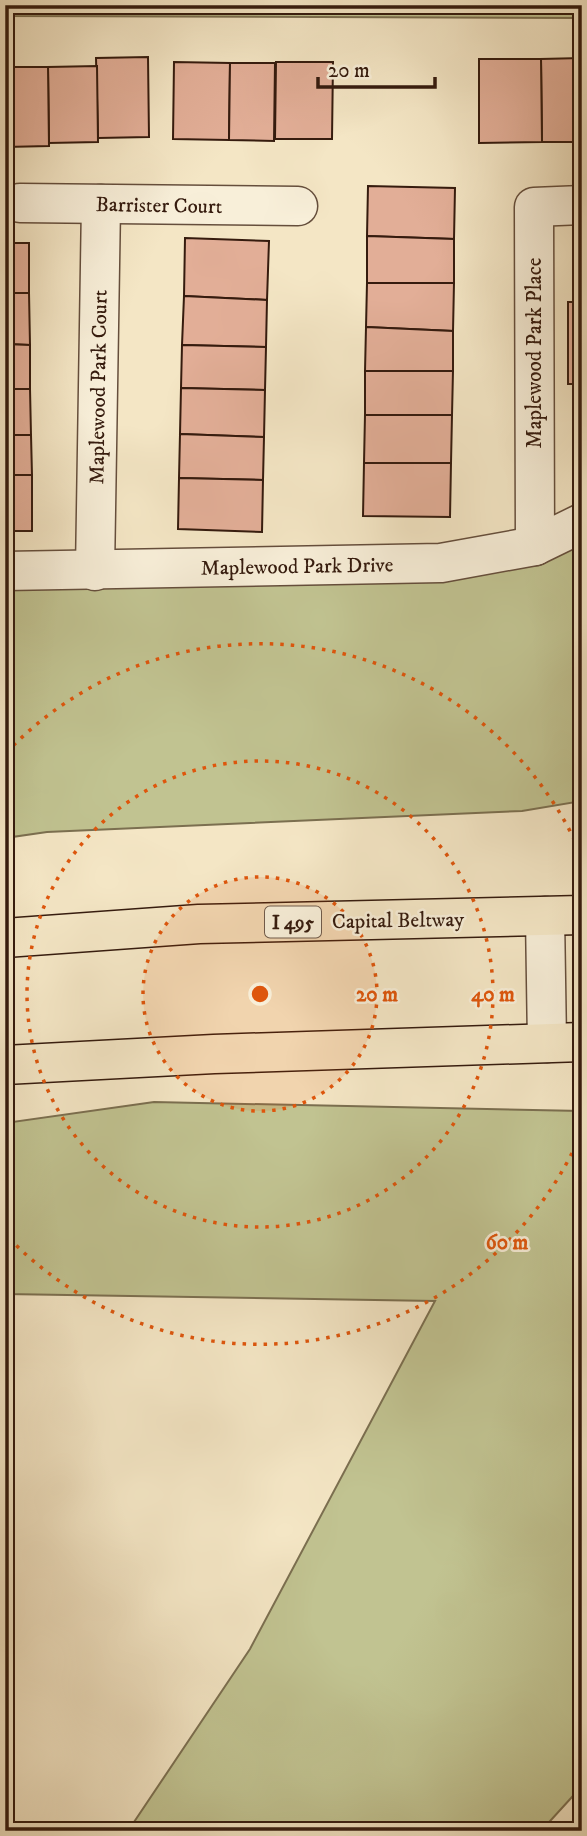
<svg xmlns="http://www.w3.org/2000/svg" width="587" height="1836" viewBox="0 0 587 1836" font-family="'IM FELL DW Pica',serif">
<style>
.green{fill:#c1c391;stroke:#7b6f50;stroke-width:2}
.building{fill:#e2ae97;stroke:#351b0e;stroke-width:2}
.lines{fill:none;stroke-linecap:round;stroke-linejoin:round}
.minor-casing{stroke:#654e3c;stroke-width:41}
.highway-casing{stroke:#351b0e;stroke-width:41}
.minor{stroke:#f8efd9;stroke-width:38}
.highway{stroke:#f4e6c5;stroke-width:38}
.ring{fill:none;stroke:#df560c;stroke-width:3.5;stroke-dasharray:3.5 7}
.labels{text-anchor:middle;stroke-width:5;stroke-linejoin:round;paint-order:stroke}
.shield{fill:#f8efd9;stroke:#705b4b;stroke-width:2}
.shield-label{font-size:19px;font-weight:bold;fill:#351b0e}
.street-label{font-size:21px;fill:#351b0e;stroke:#f8efd9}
.centre{fill:#df560c;stroke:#f8efd9;stroke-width:3.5}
.ring-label{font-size:21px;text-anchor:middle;font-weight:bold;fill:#df560c;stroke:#f8efd9;stroke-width:5;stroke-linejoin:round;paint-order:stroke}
</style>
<rect width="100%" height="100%" fill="#f4e6c5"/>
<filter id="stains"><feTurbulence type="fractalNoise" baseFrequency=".00286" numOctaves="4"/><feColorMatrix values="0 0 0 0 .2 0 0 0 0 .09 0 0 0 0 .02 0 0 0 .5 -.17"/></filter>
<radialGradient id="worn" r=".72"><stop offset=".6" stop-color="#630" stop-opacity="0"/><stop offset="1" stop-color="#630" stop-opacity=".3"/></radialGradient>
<!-- green -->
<g class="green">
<path d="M5,5H582V18L5,16Z"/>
<path d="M582,523V801L522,811L47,832L5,838V571L441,563Z"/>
<path d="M154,1102L582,1111V1786L541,1831H128L250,1649L435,1301L5,1294V1123Z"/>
</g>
<!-- building -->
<g class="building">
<path d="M148,57L149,137L98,138L96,58Z"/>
<path d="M582,58V142H542L541,59Z"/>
<path d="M479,59H541L542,142L479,143Z"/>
<path d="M174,62L230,63L229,140L173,139Z"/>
<path d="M276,62H333L332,139H275Z"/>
<path d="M230,63H275L274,141L229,140Z"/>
<path d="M97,66L98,142L49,143L48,67Z"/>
<path d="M5,67H48L49,146L5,147Z"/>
<path d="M368,186L455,188L454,239L367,236Z"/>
<path d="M367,236L454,239V283H367Z"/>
<path d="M185,238L269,241L267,300L184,296Z"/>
<rect x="5" y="243" width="24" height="50"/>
<path d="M367,283H454L453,331L366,327Z"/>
<path d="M5,293H29L30,345L5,344Z"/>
<path d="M184,296L267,300L266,347L182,345Z"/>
<rect x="568" y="302" width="14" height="82"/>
<path d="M366,327L453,331V371H365Z"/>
<path d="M5,344L30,345V389H5Z"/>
<path d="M182,345L266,347L265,390L181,388Z"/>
<path d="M365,371H453L452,415H365Z"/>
<path d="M181,388L265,390L264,437L180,434Z"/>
<path d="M5,389H30L31,435H5Z"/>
<path d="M365,415H452L451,463H364Z"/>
<path d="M180,434L264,437L263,480L179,478Z"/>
<path d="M5,435H31L32,475H5Z"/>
<path d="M364,463H451L450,517L363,516Z"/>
<rect x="5" y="475" width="27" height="56"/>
<path d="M179,478L263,480L262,532L178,529Z"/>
</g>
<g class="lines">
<defs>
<g id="minor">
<path d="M20,203L298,206"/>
<path d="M535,546L534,207L582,205"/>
<path d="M5,571L441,563L535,546L582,523"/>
<path d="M95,571L101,204"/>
<path d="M545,916L547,1043"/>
</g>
<g id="highway">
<path d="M5,938L199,924L582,915"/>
<path d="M5,1065L214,1054L582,1042"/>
</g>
</defs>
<!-- minor casing -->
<use href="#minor" class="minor-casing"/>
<!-- highway casing -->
<use href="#highway" class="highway-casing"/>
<!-- minor -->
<use href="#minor" class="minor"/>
<!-- highway -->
<use href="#highway" class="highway"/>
</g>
<!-- distance rings -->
<circle cx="260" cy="994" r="117" fill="#df560c" fill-opacity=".12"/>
<g class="ring">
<circle cx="260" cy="994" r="117"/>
<circle cx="260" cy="994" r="233"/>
<path d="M581 1134A350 350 0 0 1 6 1235M6 753A350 350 0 0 1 581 854"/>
</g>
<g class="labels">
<!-- shield labels -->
<rect class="shield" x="265" y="906.5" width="56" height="31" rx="5"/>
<g class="shield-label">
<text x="293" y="929">I 495</text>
</g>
<!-- street labels -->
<g class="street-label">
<text transform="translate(159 205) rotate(1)" y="7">Barrister Court</text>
<text transform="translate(534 353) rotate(-90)" y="7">Maplewood Park Place</text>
<text transform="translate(98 387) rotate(-89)" y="7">Maplewood Park Court</text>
<text transform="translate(297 566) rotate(-1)" y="7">Maplewood Park Drive</text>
<text transform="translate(398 920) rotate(-1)" y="7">Capital Beltway</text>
</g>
</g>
<circle cx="260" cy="994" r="10" class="centre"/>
<g class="ring-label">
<text x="377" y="1001">20 m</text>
<text x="493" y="1001">40 m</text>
<text x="507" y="1249">60 m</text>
</g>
<!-- margin -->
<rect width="587" height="1836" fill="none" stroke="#f4e6c5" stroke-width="28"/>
<rect x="7" y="7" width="573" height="1822" fill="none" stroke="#351b0e" stroke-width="3.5"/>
<rect x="14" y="14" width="559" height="1808" fill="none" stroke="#351b0e" stroke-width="2"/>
<!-- scale -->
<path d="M318 77v10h117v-10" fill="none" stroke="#351b0e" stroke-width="3.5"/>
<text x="328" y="77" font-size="21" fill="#351b0e" stroke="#f8efd9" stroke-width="5" paint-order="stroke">20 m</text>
<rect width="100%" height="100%" filter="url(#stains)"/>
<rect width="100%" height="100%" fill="url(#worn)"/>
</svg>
